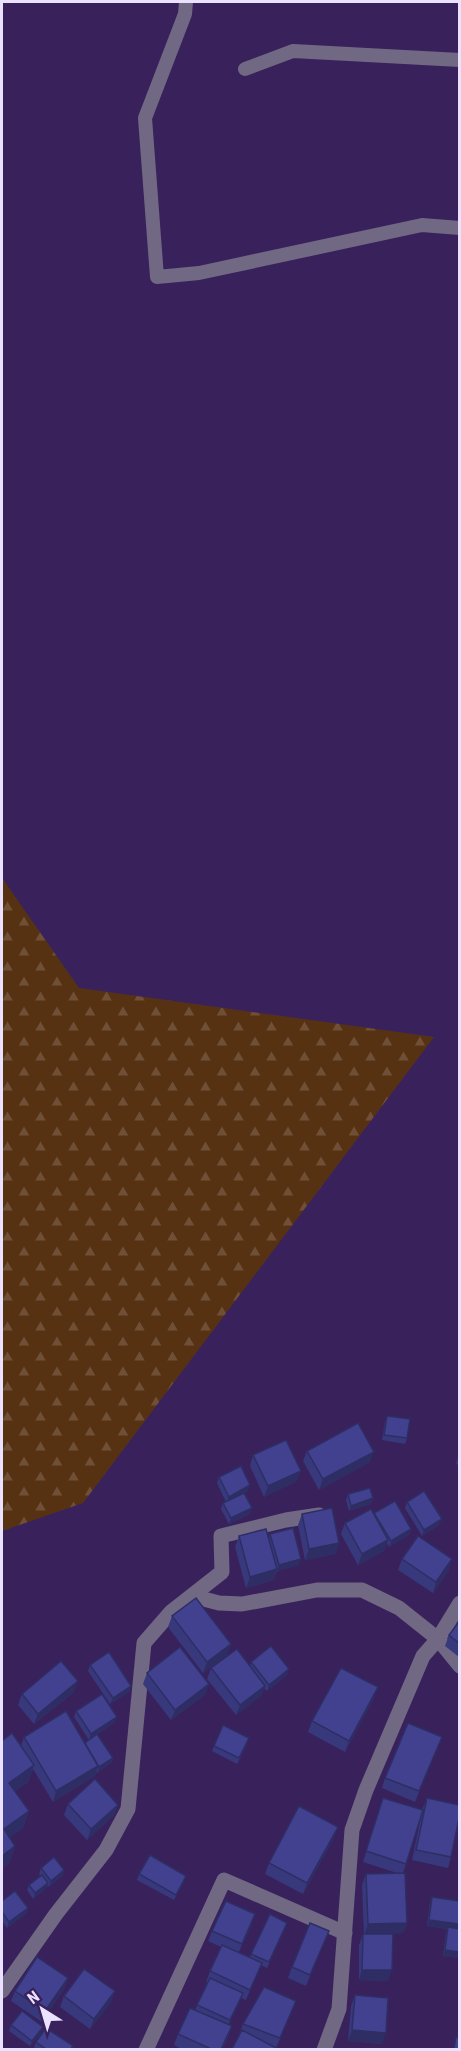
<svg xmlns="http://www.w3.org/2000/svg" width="461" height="2051" viewBox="0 0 461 2051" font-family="'Roboto Condensed',sans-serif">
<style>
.forest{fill:url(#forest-firs)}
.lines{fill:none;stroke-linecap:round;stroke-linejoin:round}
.service{stroke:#716884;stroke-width:14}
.minor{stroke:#716884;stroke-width:15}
.wall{fill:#38387c}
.shaded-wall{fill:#2e2e65}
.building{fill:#414190;stroke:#2e2e65;stroke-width:1.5}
</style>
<defs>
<pattern id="forest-firs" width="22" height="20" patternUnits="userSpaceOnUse" patternTransform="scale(1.5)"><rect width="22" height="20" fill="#573212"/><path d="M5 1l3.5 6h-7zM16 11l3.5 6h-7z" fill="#6f4f36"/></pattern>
</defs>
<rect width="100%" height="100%" fill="#39225b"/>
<!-- forest -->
<path class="forest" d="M2,878L79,988L434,1037L83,1503L2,1531Z"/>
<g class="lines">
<!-- service -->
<g class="service">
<path d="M186,2L185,14L145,118L157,277L199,273L422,225L460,228"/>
<path d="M245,69L293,51L460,60"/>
</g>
<!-- minor -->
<g class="minor">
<path d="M192,1596L219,1603L242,1604L317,1590H362L399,1608L438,1639L460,1666"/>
<path d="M2,1991L56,1914L106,1850L128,1809L144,1643L171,1612L222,1572L221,1536L286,1520L319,1515"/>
<path d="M146,2050L224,1880L345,1933"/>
<path d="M324,2050L339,2009L352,1830L366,1790L423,1656L438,1639L460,1603"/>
</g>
</g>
<!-- wall -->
<g class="wall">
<path d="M387,1416L407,1438L405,1444L382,1440L385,1422Z"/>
<path d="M307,1451L370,1462L319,1490L303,1461Z"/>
<path d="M459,1454V1465L456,1464Z"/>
<path d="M253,1455L297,1481L264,1497L250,1466Z"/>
<path d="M219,1477L248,1491L244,1493L252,1508L249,1514L229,1524L221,1509L223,1503L226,1502L217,1483Z"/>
<path d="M348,1494L373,1498L371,1504L349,1511L346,1500Z"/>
<path d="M407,1502L439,1525L422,1536L405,1508Z"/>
<path d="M374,1513L411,1529L409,1535L389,1547L387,1543L384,1551L358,1565L341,1534L345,1523L374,1514Z"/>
<path d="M302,1514L339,1543L335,1554L305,1560L298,1525Z"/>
<path d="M270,1534L299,1565L277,1571L273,1580L246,1588L235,1547L239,1536L269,1538Z"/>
<path d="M402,1559L449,1570L433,1593L398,1570Z"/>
<path d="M172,1616L231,1644L227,1655L203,1673L168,1627Z"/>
<path d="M459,1622V1657L445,1646L449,1635Z"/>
<path d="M251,1662L287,1675L267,1691L264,1688L261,1696L236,1715L207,1679L211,1668L250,1666Z"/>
<path d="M90,1665L131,1686L129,1692L110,1704L88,1671Z"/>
<path d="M147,1673L205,1695L171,1720L143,1684Z"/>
<path d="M74,1692L34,1724L18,1705L22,1694Z"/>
<path d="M374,1698L345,1752L308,1732L312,1721Z"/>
<path d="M76,1711L115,1722L89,1740L74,1717Z"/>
<path d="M24,1737L85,1743L113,1758L111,1763L97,1773L96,1772L95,1776L53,1802L33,1769L28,1782L15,1791L29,1811L23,1828L9,1838L15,1846L9,1863L2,1868L21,1746Z"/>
<path d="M442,1737L415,1802L382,1788L385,1778Z"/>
<path d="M247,1744L237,1764L212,1751L214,1746Z"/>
<path d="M383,1798L422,1810L427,1798L451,1857L448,1868L412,1860L422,1812L403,1873L407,1923L403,1933L381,1934L388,1981L359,1980V1945L363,1934H364L362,1885L366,1874L397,1873L363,1862Z"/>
<path d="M68,1804L118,1805L114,1815L87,1840L64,1815Z"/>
<path d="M334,1838L303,1894L265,1874L269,1863Z"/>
<path d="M41,1868L64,1870L62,1876L49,1887L48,1885L46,1888L33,1899L27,1890L29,1885L41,1876L39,1874Z"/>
<path d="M139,1874L184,1882L174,1900L137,1880Z"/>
<path d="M432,1897L459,1901V1958L443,1956L446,1933L448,1929L427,1926L430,1903Z"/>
<path d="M2,1901L28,1908L26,1914L7,1928L2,1921Z"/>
<path d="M255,1914L239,1952L250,1957L251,1954L287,1923L267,1968L261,1965L246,2000L241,1998L229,2025L228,2037L222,2049H181L174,2045L178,2034L195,2010L208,1982H206L210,1971L221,1947L208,1941L212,1931Z"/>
<path d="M329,1931L306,1986L288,1978L292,1967Z"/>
<path d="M68,1978L64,1989L42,2022L11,2001L15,1991Z"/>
<path d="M355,1995L382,2044L348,2041L351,2006Z"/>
<path d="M64,1996L111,2002L90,2029L60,2007Z"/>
<path d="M296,2001L276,2048L239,2035L243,2024Z"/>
<path d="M11,2025L41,2033L30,2046L9,2031Z"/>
<path d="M36,2042L73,2046L72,2049H36L34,2048Z"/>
</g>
<!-- shaded-wall -->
<g class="shaded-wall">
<path d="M374,1452L370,1462L319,1490L323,1479Z"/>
<path d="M301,1471L297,1481L264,1497L268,1486Z"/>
<path d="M250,1485L248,1491L226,1502L229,1497Z"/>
<path d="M373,1498L371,1504L349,1511L351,1506Z"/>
<path d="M252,1508L249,1514L229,1524L231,1518Z"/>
<path d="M442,1519L439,1525L422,1536L424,1530Z"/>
<path d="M411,1529L409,1535L389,1547L391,1541Z"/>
<path d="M388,1540L384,1551L358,1565L362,1554Z"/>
<path d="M339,1543L335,1554L305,1560L309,1549Z"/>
<path d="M301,1559L299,1565L277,1571L279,1565Z"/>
<path d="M452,1559L449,1570L433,1593L436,1582Z"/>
<path d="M277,1569L273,1580L246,1588L250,1577Z"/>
<path d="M231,1644L227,1655L203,1673L207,1662Z"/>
<path d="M289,1669L287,1675L267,1691L269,1685Z"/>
<path d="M78,1681L74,1692L34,1724L38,1714Z"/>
<path d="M209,1684L205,1695L171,1720L175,1710Z"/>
<path d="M131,1686L129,1692L110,1704L113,1698Z"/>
<path d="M265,1686L261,1696L236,1715L240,1705Z"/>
<path d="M378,1687L374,1698L345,1752L349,1741Z"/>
<path d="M117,1717L115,1722L89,1740L91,1734Z"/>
<path d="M113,1758L111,1763L97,1773L99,1767Z"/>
<path d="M34,1765L28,1782L3,1800L9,1783Z"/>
<path d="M98,1766L95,1776L53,1802L56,1791Z"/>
<path d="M118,1805L114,1815L87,1840L91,1829Z"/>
<path d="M29,1811L23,1828L2,1843L4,1829Z"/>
<path d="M338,1827L334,1838L303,1894L307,1883Z"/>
<path d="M15,1846L9,1863L2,1868V1856Z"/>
<path d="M64,1870L62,1876L49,1887L51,1881Z"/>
<path d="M186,1876L184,1882L174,1900L176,1895Z"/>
<path d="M48,1883L46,1888L33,1899L35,1893Z"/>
<path d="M28,1908L26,1914L7,1928L9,1922Z"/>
<path d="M255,1914L252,1925L238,1955L242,1944Z"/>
<path d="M429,1920L459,1924V1930L427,1926Z"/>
<path d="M407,1923L403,1933L364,1935L368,1924Z"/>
<path d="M329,1931L325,1942L306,1986L310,1975Z"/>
<path d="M445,1950L459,1952V1958L443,1956Z"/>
<path d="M262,1963L258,1974L246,2000L250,1990Z"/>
<path d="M362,1970H392L388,1981L359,1980Z"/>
<path d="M68,1978L64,1989L42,2022L45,2011Z"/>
<path d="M115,1991L111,2002L90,2029L94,2019Z"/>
<path d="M243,1993L239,2004L226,2031L230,2020Z"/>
<path d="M43,2027L41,2033L30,2046L32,2041Z"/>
<path d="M352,2030L386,2033L382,2044L348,2041Z"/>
</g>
<!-- building -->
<g class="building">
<path d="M387,1416L410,1419L407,1438L384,1435Z"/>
<path d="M358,1423L374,1452L323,1479L307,1451Z"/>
<path d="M286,1440L301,1471L268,1486L253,1455Z"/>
<path d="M241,1466L250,1485L229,1497L219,1477Z"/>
<path d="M370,1488L373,1498L351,1506L348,1494Z"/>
<path d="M424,1491L442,1519L424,1530L407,1502Z"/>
<path d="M244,1493L252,1508L231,1518L223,1503Z"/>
<path d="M395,1501L411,1529L391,1541L374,1513Z"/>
<path d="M332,1508L339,1543L309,1549L302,1514Z"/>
<path d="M371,1509L388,1540L362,1554L345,1523Z"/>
<path d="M293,1528L301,1559L279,1565L270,1534Z"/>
<path d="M266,1529L277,1569L250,1577L239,1536Z"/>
<path d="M418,1536L452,1559L436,1582L402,1559Z"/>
<path d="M196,1598L231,1644L207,1662L172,1616Z"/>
<path d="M459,1622V1643L449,1635Z"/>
<path d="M271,1646L289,1669L269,1685L251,1662Z"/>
<path d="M180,1647L209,1684L175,1710L147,1673Z"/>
<path d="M237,1649L265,1686L240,1705L211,1668Z"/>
<path d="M109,1652L131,1686L113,1698L90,1665Z"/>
<path d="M61,1661L78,1681L38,1714L22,1694Z"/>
<path d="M341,1668L378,1687L349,1741L312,1721Z"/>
<path d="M102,1694L117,1717L91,1734L76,1711Z"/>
<path d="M66,1711L98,1766L56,1791L24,1737Z"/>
<path d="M408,1723L442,1737L419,1791L385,1778Z"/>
<path d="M223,1725L249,1738L239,1758L214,1746Z"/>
<path d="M12,1733L34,1765L9,1783L29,1811L4,1829L15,1846L2,1856V1741Z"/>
<path d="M97,1734L113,1758L99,1767L85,1743Z"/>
<path d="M95,1779L118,1805L91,1829L68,1804Z"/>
<path d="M383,1798L423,1810L406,1864L366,1851Z"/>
<path d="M427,1798L459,1805V1818L451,1857L416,1850Z"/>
<path d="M299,1806L338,1827L307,1883L269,1863Z"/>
<path d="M150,1855L186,1876L176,1895L139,1874Z"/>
<path d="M54,1857L64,1870L51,1881L41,1868Z"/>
<path d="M405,1873L407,1923L368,1924L366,1874Z"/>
<path d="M42,1875L48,1883L35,1893L29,1885Z"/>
<path d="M15,1891L28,1908L9,1922L2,1912V1901Z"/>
<path d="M432,1897L459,1901V1924L429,1920Z"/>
<path d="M226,1901L255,1914L242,1944L212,1931Z"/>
<path d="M270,1914L287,1923L269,1962L251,1954Z"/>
<path d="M310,1923L329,1931L310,1975L292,1967Z"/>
<path d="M448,1927L459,1929V1952L445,1950Z"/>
<path d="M363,1934H393L392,1970H362Z"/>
<path d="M222,1945L262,1963L250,1990L210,1971Z"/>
<path d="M37,1957L68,1978L45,2011L15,1991Z"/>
<path d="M84,1969L115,1991L94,2019L64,1996Z"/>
<path d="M210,1978L243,1993L230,2020L197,2005Z"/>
<path d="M264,1987L296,2001L280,2038L243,2024Z"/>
<path d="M355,1995L388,1998L386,2033L352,2030Z"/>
<path d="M190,2008L232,2026L221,2049H211L178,2034Z"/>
<path d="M22,2011L43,2027L32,2041L11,2025Z"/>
<path d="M46,2028L73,2046L71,2049H46L36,2042Z"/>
<path d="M242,2030L278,2049H232Z"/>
<path d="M456,2037L459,2038V2049H454Z"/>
</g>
<!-- border -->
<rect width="461" height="2051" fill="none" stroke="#eae2ff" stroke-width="6"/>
<!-- north arrow -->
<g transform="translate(42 2009) rotate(323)" stroke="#39225b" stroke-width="4.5" paint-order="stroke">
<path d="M0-4.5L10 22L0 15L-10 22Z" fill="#eae2ff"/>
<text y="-9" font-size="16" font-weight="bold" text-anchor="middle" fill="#eae2ff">N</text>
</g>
</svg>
